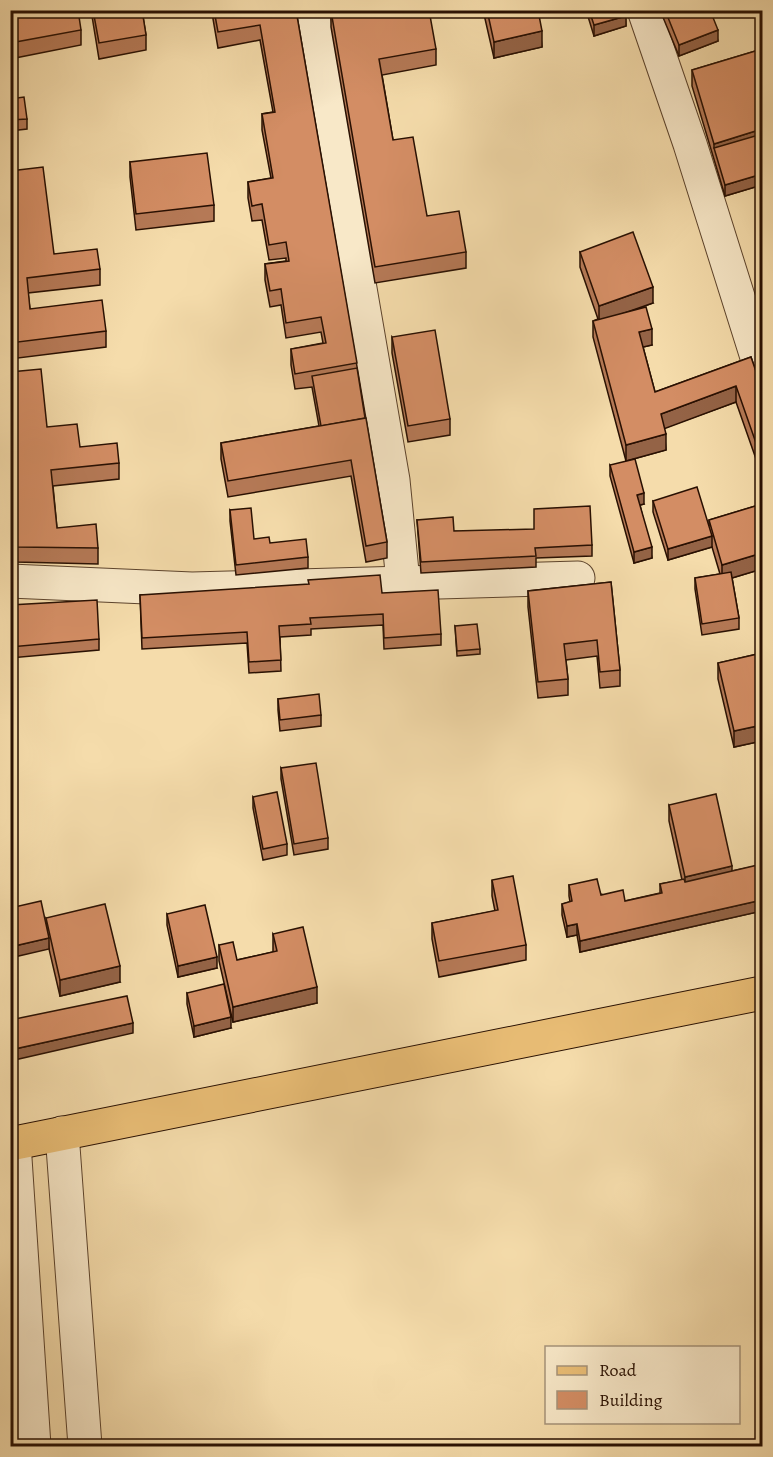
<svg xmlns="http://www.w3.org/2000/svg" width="773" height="1457" viewBox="0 0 773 1457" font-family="Alegreya,serif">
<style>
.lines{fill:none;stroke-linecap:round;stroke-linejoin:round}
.minor-casing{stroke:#5c432c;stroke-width:35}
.major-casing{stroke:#291002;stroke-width:35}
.minor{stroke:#f8e8c8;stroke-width:33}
.major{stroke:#eabe76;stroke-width:33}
.wall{fill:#b57956;stroke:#291002;stroke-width:1.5}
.shaded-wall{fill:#946346;stroke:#291002;stroke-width:1.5}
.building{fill:#d38d64;stroke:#291002;stroke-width:1.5}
</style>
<rect width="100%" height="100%" fill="#f5dcab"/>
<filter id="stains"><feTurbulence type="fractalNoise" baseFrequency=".00333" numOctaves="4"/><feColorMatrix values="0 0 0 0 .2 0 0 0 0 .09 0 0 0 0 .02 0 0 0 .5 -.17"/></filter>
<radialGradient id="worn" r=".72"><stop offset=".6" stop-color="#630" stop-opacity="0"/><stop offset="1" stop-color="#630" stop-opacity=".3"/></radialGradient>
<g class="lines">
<defs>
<g id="minor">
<path d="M312,10L393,480L403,582"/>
<path d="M644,10L690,144L762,373"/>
<path d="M10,581L192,589L578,578"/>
<path d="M62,1133L85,1446"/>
<path d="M14,1143L34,1446"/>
</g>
<path id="major" d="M10,1144L762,993"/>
</defs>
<!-- minor casing -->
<use href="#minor" class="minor-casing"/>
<!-- major casing -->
<use href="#major" class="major-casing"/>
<!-- minor -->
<use href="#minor" class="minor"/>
<!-- major -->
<use href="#major" class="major"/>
</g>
<!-- wall -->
<g class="wall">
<path d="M10,10L81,30V45L10,59Z"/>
<path d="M91,10H142L146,35V50L99,59Z"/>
<path d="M213,10H296L387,542V558L366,562L351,476L228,497L221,459V443L319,426L312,387L295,389L291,365V349L323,343L321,332L286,338L281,305L270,307L265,280V264L286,261V258L269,260L262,220L252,221L248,198V182L271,178L262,130V114L273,112L260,40L218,48L213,19Z"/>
<path d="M483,10H538L542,47L494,58Z"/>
<path d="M586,10H625L626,26L594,36Z"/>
<path d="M660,10H710L718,41L679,56Z"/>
<path d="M331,11L436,49V65L382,75L393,140L427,216L466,252V268L375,283L331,27Z"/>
<path d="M762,49V185L725,196L692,86V70Z"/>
<path d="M10,99L27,119V129L10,131Z"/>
<path d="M130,162L214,205V221L136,230L130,177Z"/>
<path d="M10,171L54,254L100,269V285L28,293L30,309L106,331V347L10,359Z"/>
<path d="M580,252L653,303L630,311L652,345L643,347L655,392L751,357L762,389V476L736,402L664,428L666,450L626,461L593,337V321L598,319L580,267Z"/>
<path d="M762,331V350L761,348V332Z"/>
<path d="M392,337L450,419V435L408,442L392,353Z"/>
<path d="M10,372L47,427L80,447L119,463V479L53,486L57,528L98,548V564L16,562L10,511Z"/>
<path d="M610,465L644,504L640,505L652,558L634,563L610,476Z"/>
<path d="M653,501L709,525V520L762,504V569L732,578L739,618V629L702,635L695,589V578L720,574L712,547L668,560L653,512Z"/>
<path d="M230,510L254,539L308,557V568L236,575L230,521Z"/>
<path d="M417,520L454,531L592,545V556L536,558V567L421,573Z"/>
<path d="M611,582L620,670V686L600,688L597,656L566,660L568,679V695L538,698L528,607V591Z"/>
<path d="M382,593L441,634V645L384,649L383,625L311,629V635L280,637L281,671L249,673L247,643L142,649L140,595Z"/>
<path d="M10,605L99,639V650L10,658Z"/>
<path d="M455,626L480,649V654L457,656Z"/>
<path d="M762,653V741L734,747L718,679V663Z"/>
<path d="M278,699L321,715V726L280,731L278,710Z"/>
<path d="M10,750L14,789V800L10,801Z"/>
<path d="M281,768L328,838V849L294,855L281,779Z"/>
<path d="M253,797L287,844V855L263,860L253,808Z"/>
<path d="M669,805L732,871L761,865L758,849V833L762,832V911L580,952L577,935L567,937L562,915V904L570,902L569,896V885L625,901L660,893V884L682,880L669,821Z"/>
<path d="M492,880L526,945V960L439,977L432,939V923L495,911L492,896Z"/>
<path d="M167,914L217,968L178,977L167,925Z"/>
<path d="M46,918L120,982L60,996L49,949Z"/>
<path d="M273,934L317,1003L233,1022L219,961V945L237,960L273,952Z"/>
<path d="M187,993L231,1028L194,1037L187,1004Z"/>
</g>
<!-- shaded-wall -->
<g class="shaded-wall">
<path d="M626,16V26L594,36V25Z"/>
<path d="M718,30V41L679,56V45Z"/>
<path d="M542,31V47L494,58V42Z"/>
<path d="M762,129V145L714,148V144Z"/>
<path d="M762,174V185L725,196V185Z"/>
<path d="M653,287V303L599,322V306Z"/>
<path d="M652,329V345L639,348V332Z"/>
<path d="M736,386V402L661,430V414Z"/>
<path d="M666,434V450L626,461V445Z"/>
<path d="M644,493V504L637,506V495Z"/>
<path d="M712,536V547L668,560V549Z"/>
<path d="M652,547V558L634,563V552Z"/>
<path d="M762,553V569L722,581V565Z"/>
<path d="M762,725V741L734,747V731Z"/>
<path d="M732,866V882L685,893V877Z"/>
<path d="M762,900V911L580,952V941Z"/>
<path d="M577,924V935L567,937V926Z"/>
<path d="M49,938V949L10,958V947Z"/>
<path d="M217,957V968L178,977V966Z"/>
<path d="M120,966V982L60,996V980Z"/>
<path d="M317,987V1003L233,1022V1007Z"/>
<path d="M231,1017V1028L194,1037V1026Z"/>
<path d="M133,1023V1033L10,1061V1050Z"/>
</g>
<!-- building -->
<g class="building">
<path d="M10,10H78L81,30L10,43Z"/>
<path d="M93,10H142L146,35L99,43Z"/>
<path d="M214,10H296L357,363L295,374L291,349L326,343L321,317L286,323L281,289L270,291L265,264L289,261L286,242L269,245L262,204L252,206L248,182L273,178L262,114L275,112L260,25L218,32Z"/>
<path d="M334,10H429L436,49L379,59L393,140L413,137L427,216L459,211L466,252L375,267L331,11Z"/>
<path d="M487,10H538L542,31L494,42Z"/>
<path d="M589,10H625L626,16L594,25Z"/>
<path d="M665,10H710L718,30L679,45Z"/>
<path d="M762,49V129L714,144L692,70Z"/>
<path d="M24,97L27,119L10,120V99Z"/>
<path d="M762,134V174L725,185L714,148Z"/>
<path d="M207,153L214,205L136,214L130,162Z"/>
<path d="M43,167L54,254L97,249L100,269L27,278L30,309L102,300L106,331L10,343V171Z"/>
<path d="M633,232L653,287L599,306L580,252Z"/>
<path d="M646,307L652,329L639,332L655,392L751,357L762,389V460L736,386L661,414L666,434L626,445L593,321Z"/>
<path d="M435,330L450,419L408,426L392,337Z"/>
<path d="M357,368L365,418L321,426L312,376Z"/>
<path d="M41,369L47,427L77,424L80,447L117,443L119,463L51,470L57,528L96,524L98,548L16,547L10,495V372Z"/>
<path d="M366,418L387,542L366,546L351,460L228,481L221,443Z"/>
<path d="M635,459L644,493L637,495L652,547L634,552L610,465Z"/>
<path d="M697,487L712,536L668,549L653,501Z"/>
<path d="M762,504V553L722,565L709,520Z"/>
<path d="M590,506L592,545L535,548L536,556L421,562L417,520L453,517L454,531L534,529V509Z"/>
<path d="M251,508L254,539L269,537L270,543L306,539L308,557L236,565L230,510Z"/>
<path d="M731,572L739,618L702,624L695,578Z"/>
<path d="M380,575L382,593L438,590L441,634L384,638L383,614L310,618L311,624L279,626L281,660L249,662L247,632L142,638L140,595L309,584L308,580Z"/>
<path d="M611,582L620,670L600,672L597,640L564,644L568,679L538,682L528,591Z"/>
<path d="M97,600L99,639L10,647V605Z"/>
<path d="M477,624L480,649L457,651L455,626Z"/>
<path d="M762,653V725L734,731L718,663Z"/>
<path d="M319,694L321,715L280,720L278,699Z"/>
<path d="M10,750L14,789L10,790Z"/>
<path d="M316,763L328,838L294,844L281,768Z"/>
<path d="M277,792L287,844L263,849L253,797Z"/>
<path d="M716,794L732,866L685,877L669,805Z"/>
<path d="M762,832V854L758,833Z"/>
<path d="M762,864V900L580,941L577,924L567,926L562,904L572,901L569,885L597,879L601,895L623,890L625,901L662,893L660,884L684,879L685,882Z"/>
<path d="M513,876L526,945L439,961L432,923L498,910L492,880Z"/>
<path d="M41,901L49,938L10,947V908Z"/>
<path d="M105,904L120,966L60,980L46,918Z"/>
<path d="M205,905L217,957L178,966L167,914Z"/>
<path d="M303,927L317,987L233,1007L219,945L233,942L237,960L277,951L273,934Z"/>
<path d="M224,984L231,1017L194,1026L187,993Z"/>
<path d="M127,996L133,1023L10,1050V1020Z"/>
</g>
<!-- margin -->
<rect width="773" height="1457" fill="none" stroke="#f5dcab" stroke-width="36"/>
<rect x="12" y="12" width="749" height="1433" fill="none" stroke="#291002" stroke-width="3"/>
<rect x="18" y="18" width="737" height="1421" fill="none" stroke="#291002" stroke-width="1.5"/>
<!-- legend -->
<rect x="545" y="1346" width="195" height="78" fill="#f8e8c8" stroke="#a59279" stroke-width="1.5"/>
<rect x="557" y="1366" width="30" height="9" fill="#eabe76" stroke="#a59279" stroke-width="1.5"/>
<text x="599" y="1376" font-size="18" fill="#291002">Road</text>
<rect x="557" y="1391" width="30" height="18" fill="#d38d64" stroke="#a59279" stroke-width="1.5"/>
<text x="599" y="1406" font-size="18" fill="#291002">Building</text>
<rect width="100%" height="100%" filter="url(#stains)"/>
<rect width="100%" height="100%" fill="url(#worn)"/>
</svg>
